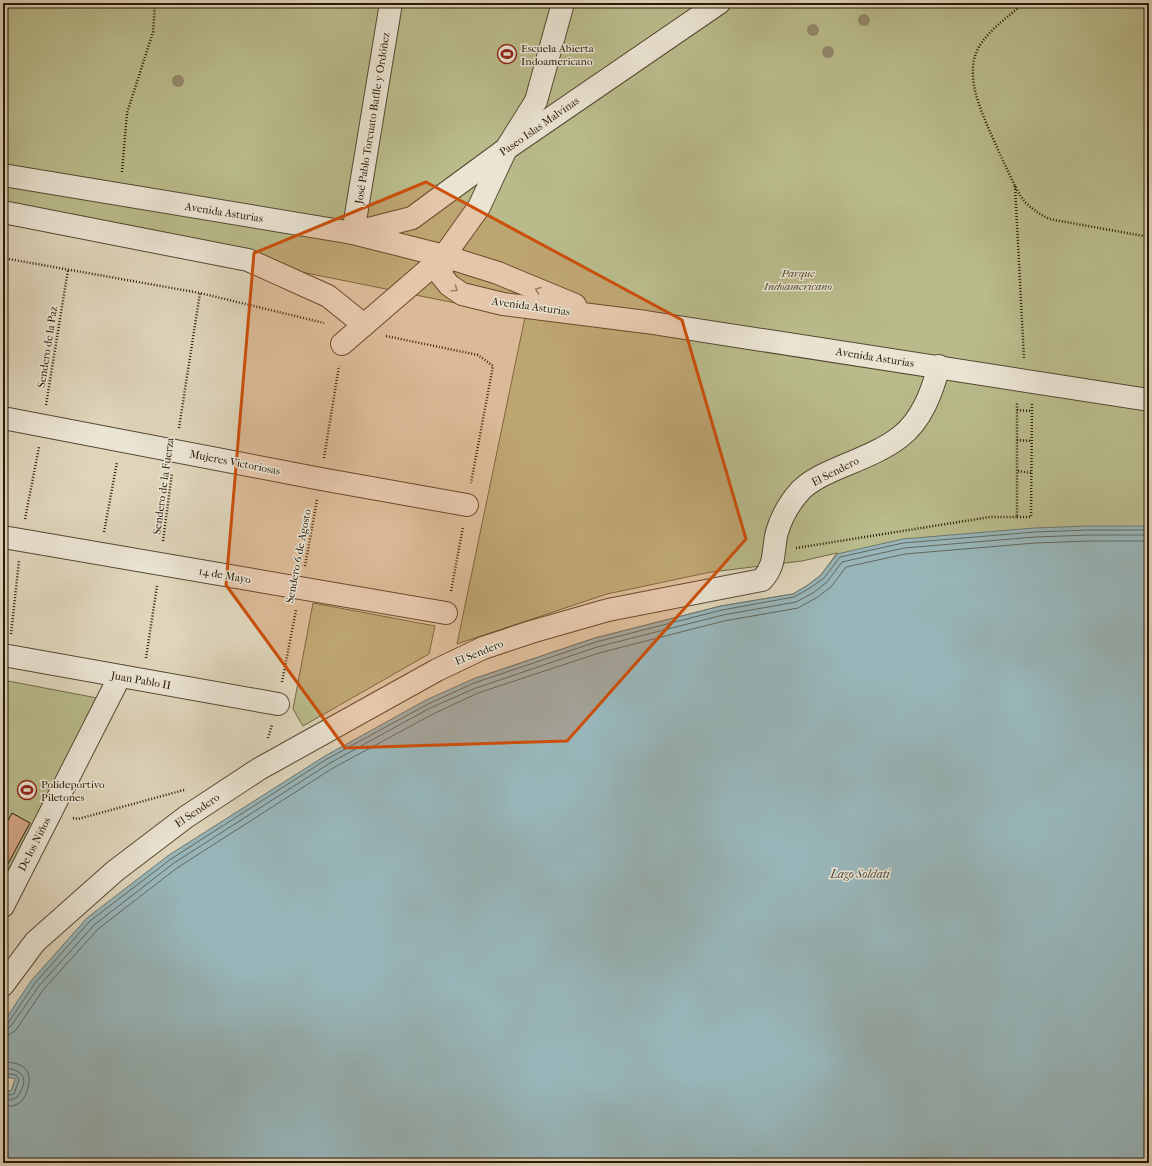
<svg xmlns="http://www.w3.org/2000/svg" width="1152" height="1166" viewBox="0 0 1152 1166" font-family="'IM FELL French Canon',serif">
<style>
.green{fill:#b9bb8b;stroke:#726a48}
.water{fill:#98b6ba;stroke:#6c7771}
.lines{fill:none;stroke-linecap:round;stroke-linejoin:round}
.shore{stroke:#61685f;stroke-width:1}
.building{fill:#d4a587;stroke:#2a1904}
.minor-casing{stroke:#574832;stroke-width:24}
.path{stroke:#2a1904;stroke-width:2.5;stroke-dasharray:1 2;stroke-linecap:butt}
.minor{stroke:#eae4d3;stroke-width:22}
.tree{fill:#93896c}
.oneway{stroke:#948976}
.marked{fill:#cc4f0b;fill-opacity:0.2;stroke:#cc4f0b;stroke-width:3;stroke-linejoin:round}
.labels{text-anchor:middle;stroke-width:3;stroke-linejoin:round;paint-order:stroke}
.poi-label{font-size:11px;fill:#2a1904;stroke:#eae4d3;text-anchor:start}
.street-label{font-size:11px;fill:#2a1904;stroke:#eae4d3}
.park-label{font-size:11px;font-style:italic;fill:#554a2c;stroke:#eae4d3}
.water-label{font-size:12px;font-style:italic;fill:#4b483b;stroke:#eae4d3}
</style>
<rect width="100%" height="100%" fill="#dfd5bb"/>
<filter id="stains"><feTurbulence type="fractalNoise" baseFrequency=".005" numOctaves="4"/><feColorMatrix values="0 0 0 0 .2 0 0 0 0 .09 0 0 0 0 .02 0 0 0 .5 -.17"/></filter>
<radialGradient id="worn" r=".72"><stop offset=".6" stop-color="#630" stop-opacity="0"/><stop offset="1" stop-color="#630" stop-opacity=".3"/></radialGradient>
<!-- green -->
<g class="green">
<path d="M3,3H1149V545L473,679L595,638L721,606L793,594L808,585L821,575L837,553L802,561L711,572L607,594L457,644L525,317L3,212Z"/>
<path d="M313,603L435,626L429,654L303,726L293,709Z"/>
<path d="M3,680L97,698L3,881Z"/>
</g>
<!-- water -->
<path class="water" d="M1088,526H1149V1163H9L3,1153V1090L11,1091L15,1079L3,1076V1023L31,981L87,918L169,855L325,756L426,700L473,679L595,638L721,606L793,594L808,585L821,575L837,554L903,539L1034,528Z"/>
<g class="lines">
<!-- shore -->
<g class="shore">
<path d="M3,1024L8,1023L35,983L90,921L171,859L327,759L428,704L474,683L596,642L722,610L794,597L810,588L824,578L840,557L903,543L1035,532L1089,530H1149"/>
<path d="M3,1029H7L11,1026L39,986L94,925L174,863L330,763L430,708L476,688L597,647L723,615L796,602L813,593L827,582L842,562L904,548L1035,537L1089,535H1149"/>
<path d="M3,1035H9L16,1030L43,990L98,929L177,868L333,768L433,714L478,693L599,653L724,621L798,608L816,598L831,587L846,567L905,554L1035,543L1089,541H1149"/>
<path d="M3,1062C23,1062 34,1070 27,1091C25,1097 22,1103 15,1105C11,1107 7,1106 3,1105"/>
<path d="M3,1068C24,1069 30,1080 17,1097L11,1100L3,1099"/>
<path d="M3,1073L16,1075L19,1080L14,1094L10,1095L3,1094"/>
</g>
</g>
<!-- building -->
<path class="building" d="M12,813L30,823L3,873V830Z"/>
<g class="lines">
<defs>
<g id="minor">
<path d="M391,3L353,233L412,218L506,149L719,3"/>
<path d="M3,175L353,233L444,256L498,273L575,305"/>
<path d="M3,212L248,260L328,296L364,325"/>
<path d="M444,256L441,275L449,285L462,294L503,304L646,322L1149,400"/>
<path d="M342,344L444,256L479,207L506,149L536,101L563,3"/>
<path d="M3,418L321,479L467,505"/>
<path d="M3,537L446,613"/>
<path d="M3,655L278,704"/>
<path d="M3,906L120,676"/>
<path d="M3,985L35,942L115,871L186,817L259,769L437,670L483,648L531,632L608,610L762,580C777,563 772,551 777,532C782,515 789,503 801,490C812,479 829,472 843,466C862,458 883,450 900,437C922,420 932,392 939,366"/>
</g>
</defs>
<!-- minor casing -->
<use href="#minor" class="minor-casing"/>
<!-- path -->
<g class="path">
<path d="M1024,3C1008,17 981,35 975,56C971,69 973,85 977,98C984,121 995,142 1004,163C1011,176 1016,192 1026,203C1033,210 1040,214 1049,219L1149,237"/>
<path d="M122,172L127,113L153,32L155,3"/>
<path d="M1015,186L1024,358"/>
<path d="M3,258L200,293L324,323"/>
<path d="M386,336L478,355L493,366L471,483"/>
<path d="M46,405L68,270"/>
<path d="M1017,410L1032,411"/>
<path d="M179,428L200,293"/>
<path d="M1017,440L1032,441"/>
<path d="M324,458L339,366"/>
<path d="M1018,471L1031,473"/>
<path d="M1017,517H1031L1032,404"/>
<path d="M25,519L39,447"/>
<path d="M104,532L117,462"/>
<path d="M163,541L172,473"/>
<path d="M796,548L990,517H1017V402"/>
<path d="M305,566L317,500"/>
<path d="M451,591L463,527"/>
<path d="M11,634L19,561"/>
<path d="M146,658L157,586"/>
<path d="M282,682L296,610"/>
<path d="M268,738L272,725"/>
<path d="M73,818L78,819L184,790"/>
</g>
<!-- minor -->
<use href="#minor" class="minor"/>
</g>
<!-- trees -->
<g class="tree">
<circle cx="864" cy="20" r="6"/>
<circle cx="813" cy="30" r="6"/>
<circle cx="828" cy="52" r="6"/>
<circle cx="178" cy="81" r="6"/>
</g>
<!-- one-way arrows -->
<defs><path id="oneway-chevron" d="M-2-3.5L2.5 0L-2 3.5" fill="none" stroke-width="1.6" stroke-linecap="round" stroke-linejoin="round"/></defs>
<g class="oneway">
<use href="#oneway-chevron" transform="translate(455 289) rotate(35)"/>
<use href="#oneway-chevron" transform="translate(538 290) rotate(-158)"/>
</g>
<!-- marked area -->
<path class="marked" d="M426,182L682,320L746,539L567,741L345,748L226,585L254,253Z"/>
<!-- icons -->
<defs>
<symbol id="stadium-ring" viewBox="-11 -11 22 22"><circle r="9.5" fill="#eae4d3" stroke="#8f2418" stroke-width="1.5"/><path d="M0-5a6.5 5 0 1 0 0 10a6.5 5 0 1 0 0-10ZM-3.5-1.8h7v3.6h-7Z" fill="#8f2418"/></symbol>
</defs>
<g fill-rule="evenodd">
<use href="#stadium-ring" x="496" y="43" width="22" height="22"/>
<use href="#stadium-ring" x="16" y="779" width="22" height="22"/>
</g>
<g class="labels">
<!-- poi labels -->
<g class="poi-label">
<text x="521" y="52">Escuela Abierta<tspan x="521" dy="13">Indoamericano</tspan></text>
<text x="41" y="788">Polideportivo<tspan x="41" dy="13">Piletones</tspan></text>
</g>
<!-- street labels -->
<g class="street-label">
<text transform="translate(372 118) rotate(-81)" y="4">José Pablo Torcuato Batlle y Ordóñez</text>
<text transform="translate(539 126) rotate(-35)" y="4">Paseo Islas Malvinas</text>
<text transform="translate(224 212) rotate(9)" y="4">Avenida Asturias</text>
<text transform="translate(531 306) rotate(8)" y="4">Avenida Asturias</text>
<text transform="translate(47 347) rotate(-81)" y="4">Sendero de la Paz</text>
<text transform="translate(875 357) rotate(9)" y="4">Avenida Asturias</text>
<text transform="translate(235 462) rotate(11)" y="4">Mujeres Victoriosas</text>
<text transform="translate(835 471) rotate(-27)" y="4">El Sendero</text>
<text transform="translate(163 486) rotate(-82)" y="4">Sendero de la Fuerza</text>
<text transform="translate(298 556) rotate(-79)" y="4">Sendero 6 de Agosto</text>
<text transform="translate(225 575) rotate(10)" y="4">14 de Mayo</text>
<text transform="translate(479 652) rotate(-22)" y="4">El Sendero</text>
<text transform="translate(141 680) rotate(10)" y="4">Juan Pablo II</text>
<text transform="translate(197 810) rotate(-34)" y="4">El Sendero</text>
<text transform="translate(34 844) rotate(-63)" y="4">De los Niños</text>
</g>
<!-- park labels -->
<g class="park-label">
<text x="798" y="277">Parque<tspan x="798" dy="13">Indoamericano</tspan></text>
</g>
<!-- water labels -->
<g class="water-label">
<text x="860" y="878">Lago Soldati</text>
</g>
</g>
<!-- margin -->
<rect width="1152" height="1166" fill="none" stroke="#dfd5bb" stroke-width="16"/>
<rect x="4" y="4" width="1144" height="1158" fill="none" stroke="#2a1904" stroke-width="2"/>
<rect x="8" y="8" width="1136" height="1150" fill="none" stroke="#2a1904"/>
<rect width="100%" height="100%" filter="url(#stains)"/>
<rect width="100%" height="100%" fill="url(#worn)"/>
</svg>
